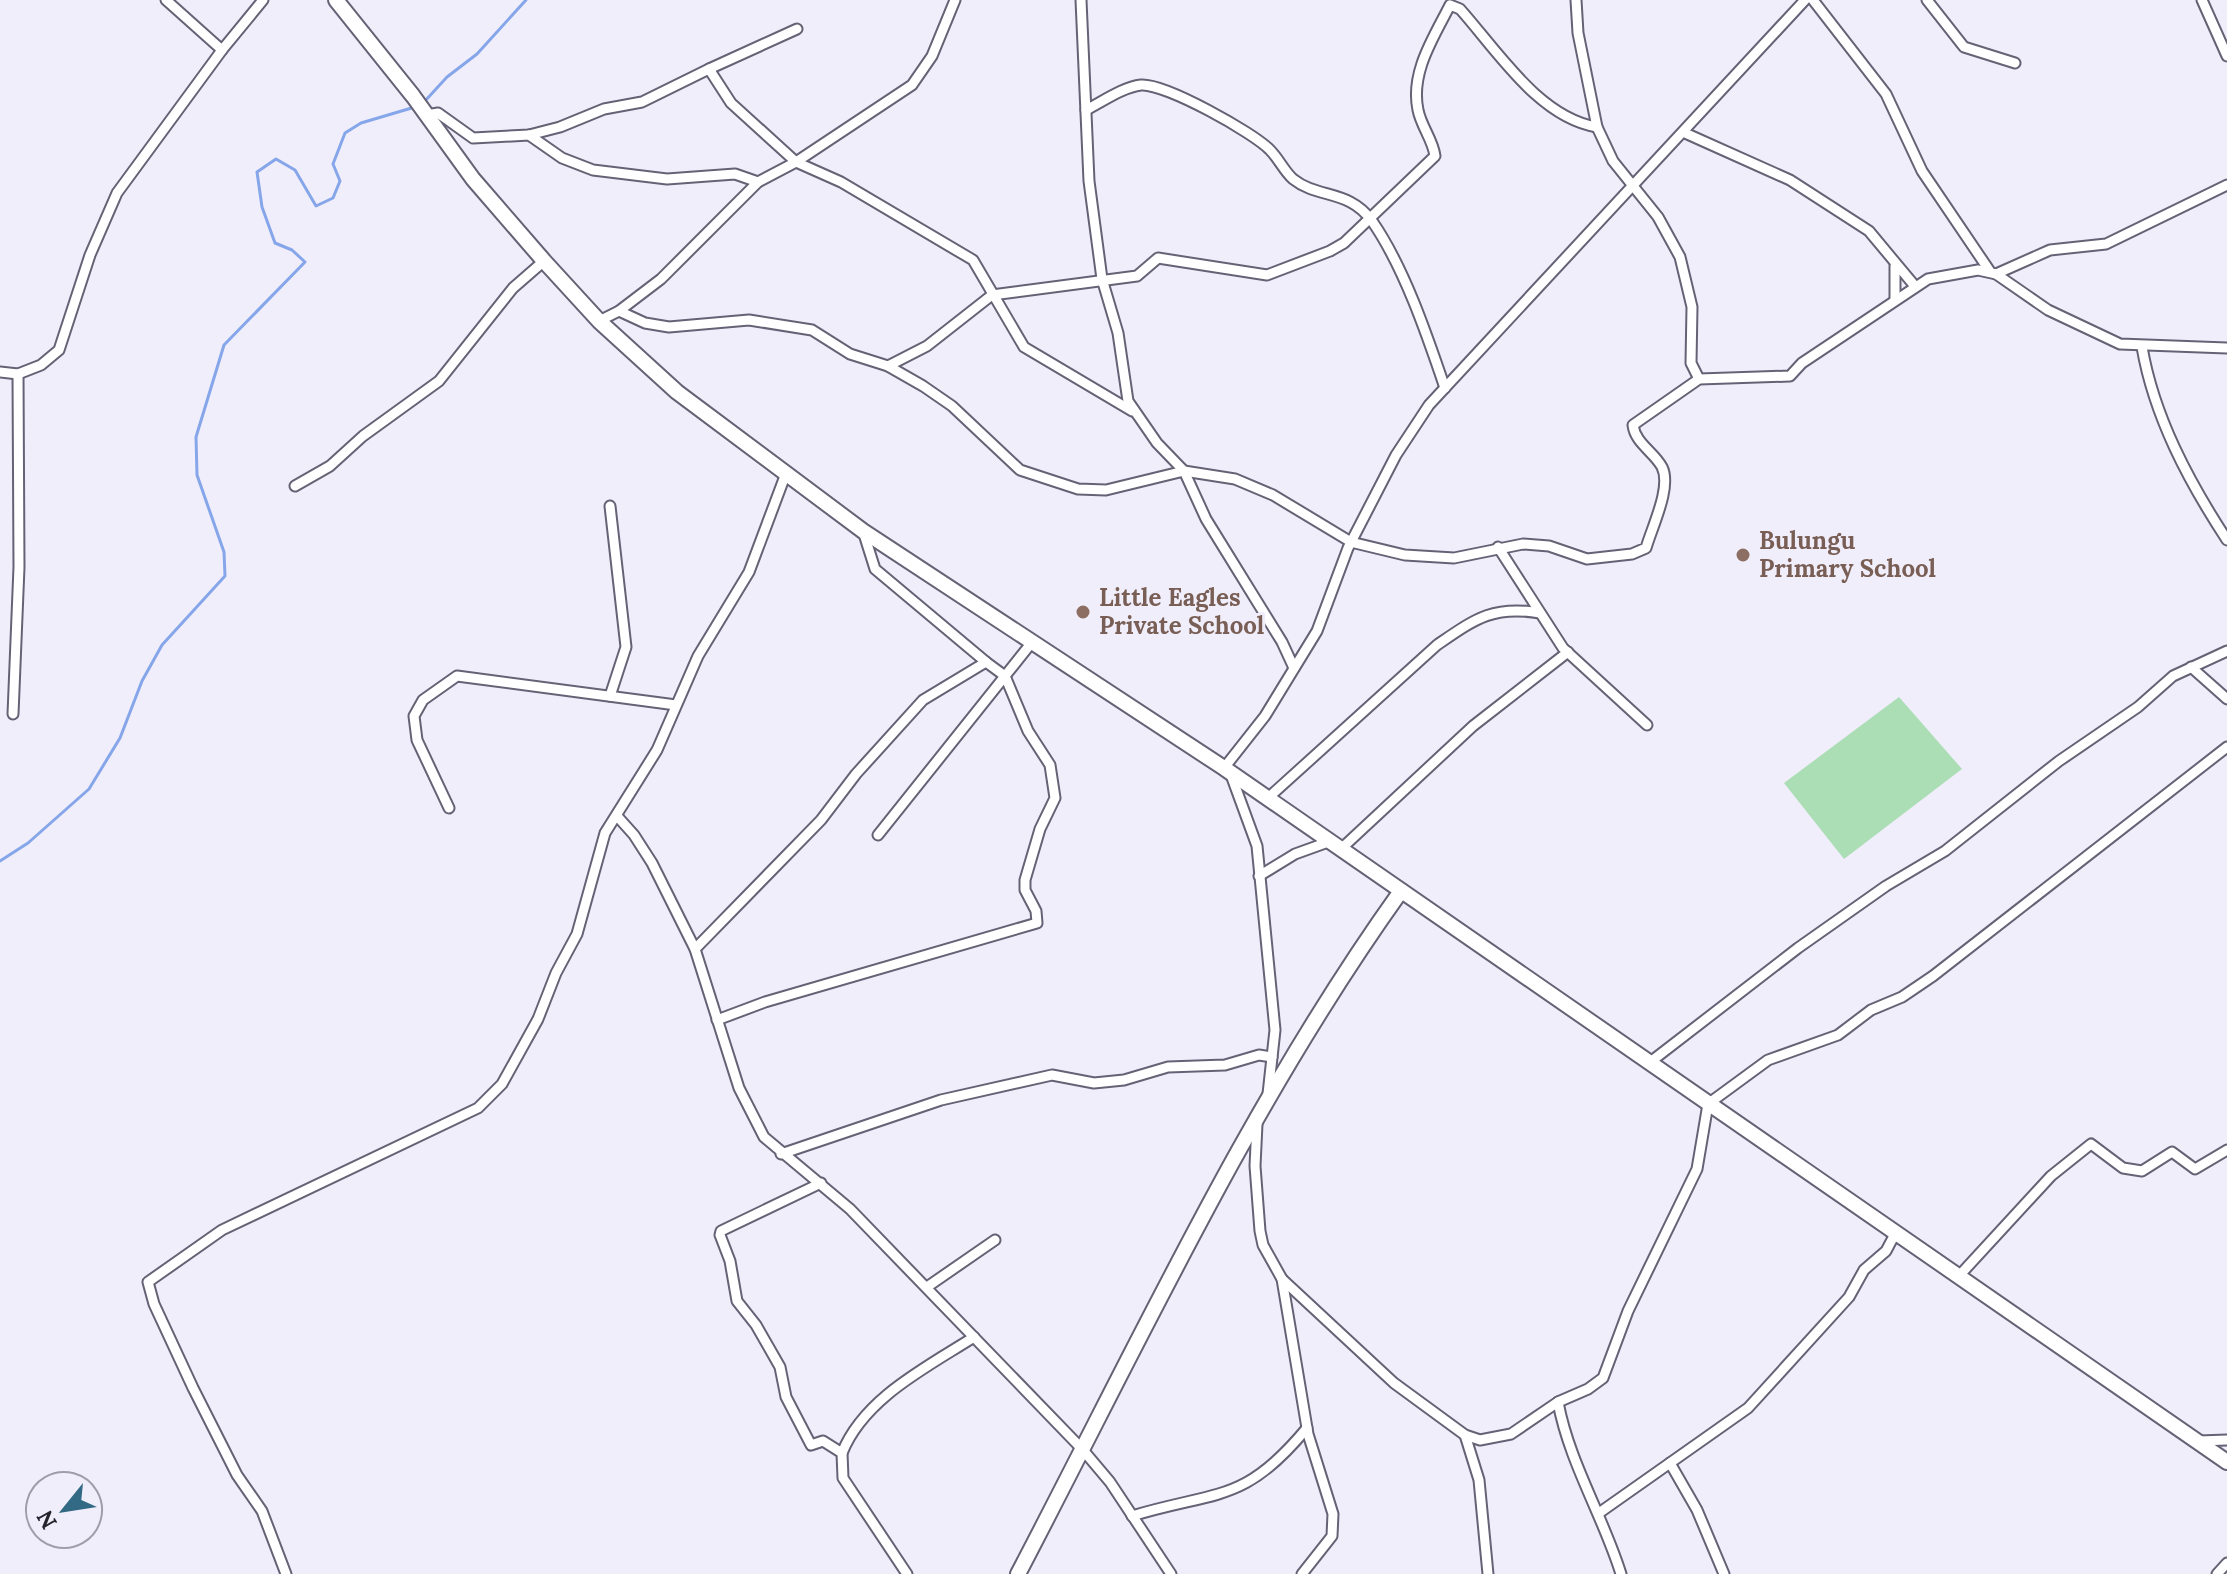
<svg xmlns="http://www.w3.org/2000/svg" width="2227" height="1574" viewBox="0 0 2227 1574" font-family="Lora,serif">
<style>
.grass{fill:#abdeb5}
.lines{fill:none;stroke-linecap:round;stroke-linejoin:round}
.stream{stroke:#86a6ea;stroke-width:3}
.street-casing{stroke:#666275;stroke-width:13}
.secondary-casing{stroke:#666275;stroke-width:18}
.street{stroke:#fff;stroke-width:9}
.secondary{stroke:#fff;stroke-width:14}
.education-dot{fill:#8d6e63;stroke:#f1eefc;stroke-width:3}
.labels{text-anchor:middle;stroke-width:6;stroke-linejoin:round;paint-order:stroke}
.education-label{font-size:24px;font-weight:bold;fill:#785e54;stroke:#f1eefc;text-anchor:start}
</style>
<rect width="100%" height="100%" fill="#f1eefc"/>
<!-- grass -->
<path class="grass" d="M1899,697L1962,769L1844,859L1784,783Z"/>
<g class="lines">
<!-- stream -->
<g class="stream">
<path d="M425,101L447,77L477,54L526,0"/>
<path d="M0,861L28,843L89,789L120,738L142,681L162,645L225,576L224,552L197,475L196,437L224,345L305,262L292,250L275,243L262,207L257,172L276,159L295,170L316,206L333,198L340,181L333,164L345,133L361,123L415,107"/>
</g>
<defs>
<g id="street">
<path d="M166,0L222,50L263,0"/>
<path d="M1081,0L1089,181L1102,279L1118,333L1128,401L1157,443L1184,471L1206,519L1282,642L1294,668"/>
<path d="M1576,0L1578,33L1597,127L1613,161L1658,217L1680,257L1692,307L1691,363L1699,379"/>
<path d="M1813,0L1886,94L1922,171L1989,270"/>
<path d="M1927,0L1964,47L2015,63"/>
<path d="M2202,0L2227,56"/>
<path d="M709,69L797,29"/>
<path d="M1086,110C1102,102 1123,87 1141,85C1165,83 1254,133 1270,150C1279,159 1284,171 1293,179C1318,199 1349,189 1372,221C1404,267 1427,335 1445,388"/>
<path d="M427,115L438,113L473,138L529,135L560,127L604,109L642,102L709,69L731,103L796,162L841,182L973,260L1024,347L1132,411"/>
<path d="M1685,133L1790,180L1869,231L1914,285"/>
<path d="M529,135L562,158L593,170L667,179L735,174L758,182"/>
<path d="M1996,274L2048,310L2120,344L2227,348"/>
<path d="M1895,300V266"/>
<path d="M619,311L645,323L669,327L749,320L812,330L850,354L888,366L923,386L952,406L1020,470L1078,489L1106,490L1184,471L1235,479L1273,495L1351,542L1405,555L1454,558L1523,544L1549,546L1587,559L1632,554L1646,548C1652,527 1672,487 1662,467C1654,452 1635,443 1633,425L1699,379L1790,376L1802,363L1928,279L1978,270L1996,274L2050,250L2106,244L2227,185"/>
<path d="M599,321L619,311L661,279L758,182L796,162L912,85L932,56L955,0"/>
<path d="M2142,347C2154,417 2189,482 2227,540"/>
<path d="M888,366L927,346L992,295L1137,276L1158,258L1267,275L1330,251L1344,243L1435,156C1433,140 1421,126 1418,110C1410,72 1434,37 1450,5L1460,9C1496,49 1539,118 1597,127"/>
<path d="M0,372L18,374L41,365L59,350L90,255L117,193L222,50"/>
<path d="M295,486L330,466L363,436L439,381L513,288L544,261"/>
<path d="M610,506L626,647L610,696"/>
<path d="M863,531L875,569L986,662"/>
<path d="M1498,547L1563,648L1647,725"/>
<path d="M2191,667L2227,699"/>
<path d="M13,714L19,567L18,374"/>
<path d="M1224,768L1265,716L1317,631L1348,548L1396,455L1429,405L1805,0"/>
<path d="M1231,775L1257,846L1275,1030L1268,1094"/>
<path d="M1268,798L1437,645C1475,619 1493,605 1540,613"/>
<path d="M449,808L417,740L414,716L423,700L457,676L676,705"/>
<path d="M617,816L634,835L652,863L695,949L739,1088L764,1137L850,1209L1083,1450L1110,1482L1171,1574"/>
<path d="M1342,848L1473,726L1568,652"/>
<path d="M1259,876L1295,854L1331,841"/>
<path d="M695,949L821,820L856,774L923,700L986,662L1005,676L1033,641"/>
<path d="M717,1020L765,1002L1037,923L1036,911L1025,890V880L1040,829L1055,798L1050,765L1028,731L1005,676L878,835"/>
<path d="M1649,1063L1798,948L1886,886L1945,851L2059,761L2138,707L2173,676L2227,651"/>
<path d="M1257,1124L1255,1166L1260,1231L1263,1245L1282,1279L1308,1434L1333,1514L1332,1536L1302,1574"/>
<path d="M781,1154L941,1100L1052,1075L1094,1083L1124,1080L1168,1067L1225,1065L1259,1055L1272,1057"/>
<path d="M821,1183L721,1231L720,1235L730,1261L737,1301L756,1325L780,1367L786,1397L811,1445L823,1441L842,1453L843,1478L907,1574"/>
<path d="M1958,1277L2051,1176L2091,1144L2123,1168L2142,1171L2172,1152L2195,1169L2227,1150"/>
<path d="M1282,1279L1394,1383L1465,1435L1480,1440L1511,1434L1558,1402L1588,1389L1603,1378L1628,1311L1697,1169L1708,1104L1768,1060L1838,1035L1871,1010L1902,997L1933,976L2227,747"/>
<path d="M927,1287L995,1240"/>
<path d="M1558,1402C1569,1462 1603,1516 1621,1574"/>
<path d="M1465,1435L1479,1480L1488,1574"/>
<path d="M2199,1441L2227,1440"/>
<path d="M842,1453C864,1398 927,1367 974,1337"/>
<path d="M1670,1463L1697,1510L1724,1574"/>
<path d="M1599,1513L1748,1408L1849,1297L1864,1270L1886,1251L1895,1234"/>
<path d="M1132,1516C1218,1490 1244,1504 1307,1428"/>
<path d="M286,1574L262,1511L237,1475L193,1388L154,1304L148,1282L222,1230L478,1108L502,1084L538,1019L556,973L577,934L605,833L657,750L698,656L749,572L785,476"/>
<path d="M2217,1574L2227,1563"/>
</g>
<g id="secondary">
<path d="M336,0L413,96L473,179L544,261L599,321L677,392L863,531L1224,768L2227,1462"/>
<path d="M1018,1574C1139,1343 1249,1103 1401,891"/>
</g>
</defs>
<!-- street casing -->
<use href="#street" class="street-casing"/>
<!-- secondary casing -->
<use href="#secondary" class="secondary-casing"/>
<!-- street -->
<use href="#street" class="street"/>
<!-- secondary -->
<use href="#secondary" class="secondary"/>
</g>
<!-- markers -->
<g class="education-dot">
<circle cx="1743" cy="555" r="8"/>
<circle cx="1083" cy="612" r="8"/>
</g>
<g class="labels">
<!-- education labels -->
<g class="education-label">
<text x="1759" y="549">Bulungu<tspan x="1759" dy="28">Primary School</tspan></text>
<text x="1099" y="606">Little Eagles<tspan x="1099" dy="28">Private School</tspan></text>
</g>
</g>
<!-- north arrow -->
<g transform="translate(64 1510) rotate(240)"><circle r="38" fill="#f1eefc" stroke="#9f9da8" stroke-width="2"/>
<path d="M0-6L14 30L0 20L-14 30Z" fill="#326984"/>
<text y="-12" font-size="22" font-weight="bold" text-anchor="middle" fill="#25232b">N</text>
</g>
</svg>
